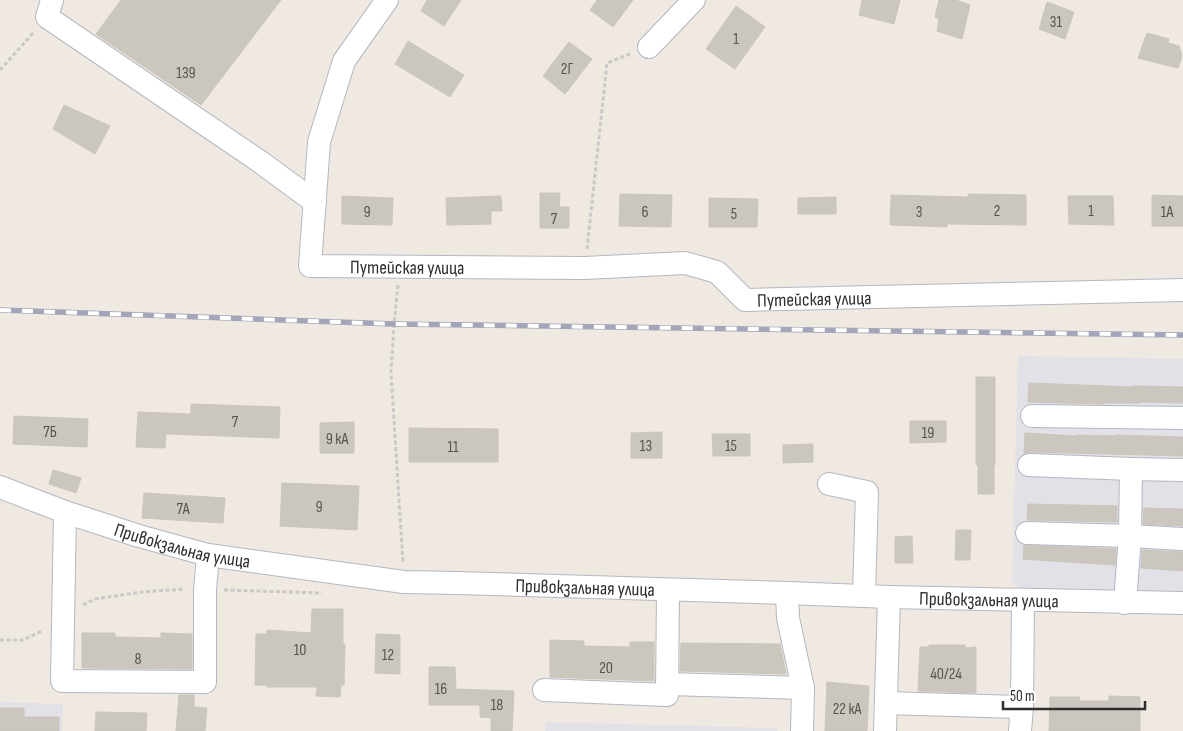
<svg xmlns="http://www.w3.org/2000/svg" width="1183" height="731" viewBox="0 0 1183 731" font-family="'Sofia Sans Condensed',sans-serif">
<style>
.industrial{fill:#e3e1e8}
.building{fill:#cbc7bf;stroke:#cbc5ba}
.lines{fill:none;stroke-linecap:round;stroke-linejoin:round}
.minor-casing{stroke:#b4b7c1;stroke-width:24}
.path{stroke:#c9c9c9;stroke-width:3;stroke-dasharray:4 2.5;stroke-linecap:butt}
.minor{stroke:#fff;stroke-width:22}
.rail-casing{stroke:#a3a6b8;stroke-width:5.5}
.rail{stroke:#fff;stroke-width:4;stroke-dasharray:11;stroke-linecap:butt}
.labels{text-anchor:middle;stroke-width:4;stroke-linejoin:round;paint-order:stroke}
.number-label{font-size:16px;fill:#555452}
.street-label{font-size:19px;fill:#2e2e2e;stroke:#fff}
</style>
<rect width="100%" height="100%" fill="#efe9e1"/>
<!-- industrial -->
<g class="industrial">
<path d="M1018,356L1183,359V593L1027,591L1012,583Z"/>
<path d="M0,702L63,704L62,731H0Z"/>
<path d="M545,722L777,728V731H545Z"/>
</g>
<!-- building -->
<g class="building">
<path d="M121,0H281L201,105L96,34Z"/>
<path d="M427,0H461L444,26L421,11Z"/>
<path d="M597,0H633L613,27L590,10Z"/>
<path d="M862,0H900L894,24L859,15Z"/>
<path d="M939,0H956L970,5L962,39L937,31L939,19L935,17Z"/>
<path d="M1047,2L1074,12L1065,39L1039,29Z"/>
<path d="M736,6L765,27L735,69L706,49Z"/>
<path d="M1147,33L1169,39L1168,43L1179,46L1182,56L1178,68L1138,58Z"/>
<path d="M408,41L464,75L450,97L395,64Z"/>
<path d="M569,42L592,59L565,94L543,76Z"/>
<path d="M64,105L110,126L95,154L53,129Z"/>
<path d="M540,193H560L559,207H569V228H540Z"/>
<path d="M620,194L672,195L671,227L619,226Z"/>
<path d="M968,194L1026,195V225L947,224V227L890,225L891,195L968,197Z"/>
<path d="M1152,195L1183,196V226H1152Z"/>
<path d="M342,196L393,198L392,225L342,224Z"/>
<path d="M501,196L502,211H491V224L447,225L446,198Z"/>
<path d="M1068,196H1113L1114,225L1069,224Z"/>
<path d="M836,197V214H798V198Z"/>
<path d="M709,198L758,199L757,227H709Z"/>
<path d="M976,377H995V465H994V494H978V465H976Z"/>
<path d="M1029,383L1132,387V386H1141L1183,387V403L1140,402V403H1104V404L1028,402Z"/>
<path d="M191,404L280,407L279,438L166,434L165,448L136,447L138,412L191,414Z"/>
<path d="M14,416L88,419L87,447L13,444Z"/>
<path d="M910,421H946V442L910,443Z"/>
<path d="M354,422V453H320V423Z"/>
<path d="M409,428L498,429V462H409Z"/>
<path d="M662,432V458H631V433Z"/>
<path d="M1025,433L1077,436V435L1115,436V435L1183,437V456L1030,452L1024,453Z"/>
<path d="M712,434H750V456H713Z"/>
<path d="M813,444V462L783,463V445Z"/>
<path d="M53,470L81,478L76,493L49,484Z"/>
<path d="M282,483L359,486L357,530L280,526Z"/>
<path d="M144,493L225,498L223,523L142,518Z"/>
<path d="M1028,504L1117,506V522L1027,520Z"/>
<path d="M1144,508L1183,509V526L1143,524Z"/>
<path d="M956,530H971L970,560H955Z"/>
<path d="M912,536L913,563H895V537Z"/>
<path d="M1024,545L1116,549L1115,565L1023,559Z"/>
<path d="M1142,550L1183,552V571L1141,568Z"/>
<path d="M312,609H343V644H345L344,685H341L340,697L316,696L317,687H267V685H255L256,634H267V630L311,633Z"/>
<path d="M82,633H115V637L161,638V633L192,634V669L82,668Z"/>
<path d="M376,634L400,635V674L375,673Z"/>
<path d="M550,640L584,641V646L630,647V642H654V681L550,677Z"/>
<path d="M681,643L780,644L786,674L680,671Z"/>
<path d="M929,645H965V648L976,647V693L918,691L920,647H929Z"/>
<path d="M429,667H455L456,689L514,691L512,731H491V718L480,717V705H429Z"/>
<path d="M827,682L869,686L867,731H825Z"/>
<path d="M179,695H194V707L207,708L205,731H176Z"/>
<path d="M1109,696L1140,697V731H1049L1050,697H1080L1079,701H1109Z"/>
<path d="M0,708H24V717H59V731H0Z"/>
<path d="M96,712L147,713L146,731H95Z"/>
</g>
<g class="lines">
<defs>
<g id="minor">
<path d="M52,0L47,17L259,161L315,202"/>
<path id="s1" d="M387,0L344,61L319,142L310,266L585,268L685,263L717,272L745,300L1183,290"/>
<path d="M649,47L694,0"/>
<path d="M1032,416L1183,418"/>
<path d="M1029,465L1131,469"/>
<path d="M1183,470L1131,469L1130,536L1183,539"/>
<path d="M829,484L867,492L864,596"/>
<path id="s2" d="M0,487L65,512L139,536L208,555L404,582L458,583L787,593L889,597L1183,603"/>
<path d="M65,512L62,681L205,682V590L208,555"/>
<path d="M1027,533L1130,536L1125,603"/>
<path d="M667,684L803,688L788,618L787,593"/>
<path d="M544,690L667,695L668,590"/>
<path d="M886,703L1022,707"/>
<path d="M802,731L803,688"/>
<path d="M885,731L889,597"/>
<path d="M1020,731L1022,707L1023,600"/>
</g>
</defs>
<!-- minor casing -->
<use href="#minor" class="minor-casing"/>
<!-- path -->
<g class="path">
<path d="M0,70L34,32"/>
<path d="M587,249L607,63L630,54"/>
<path d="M398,285L394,324L391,373L403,563"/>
<path d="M224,590L322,593"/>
<path d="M83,605L95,599L142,592L185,589"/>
<path d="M0,640H23L42,631"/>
</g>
<!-- minor -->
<use href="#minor" class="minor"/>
<defs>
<path id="rail" d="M0,310L394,324L1183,335"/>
</defs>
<!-- rail casing -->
<use href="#rail" class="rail-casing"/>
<!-- rail -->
<use href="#rail" class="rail"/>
</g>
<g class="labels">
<!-- number labels -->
<g class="number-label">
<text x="1056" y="27">31</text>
<text x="736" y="44">1</text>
<text x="567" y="74">2Г</text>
<text x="186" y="78">139</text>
<text x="997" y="216">2</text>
<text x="1091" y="216">1</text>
<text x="367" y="217">9</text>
<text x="645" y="217">6</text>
<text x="919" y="217">3</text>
<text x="1167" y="217">1А</text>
<text x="734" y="219">5</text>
<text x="554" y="224">7</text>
<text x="235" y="427">7</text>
<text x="50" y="437">7Б</text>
<text x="928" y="438">19</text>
<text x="337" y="444">9 кА</text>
<text x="646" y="451">13</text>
<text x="731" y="451">15</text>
<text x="453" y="452">11</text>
<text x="319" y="512">9</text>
<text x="183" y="514">7А</text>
<text x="300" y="655">10</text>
<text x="388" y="660">12</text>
<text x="138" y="664">8</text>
<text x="606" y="673">20</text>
<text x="946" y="679">40/24</text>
<text x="441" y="694">16</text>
<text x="497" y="710">18</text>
<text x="847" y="714">22 кА</text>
</g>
<!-- street labels -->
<g class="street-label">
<text dy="7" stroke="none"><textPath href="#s1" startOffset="381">Путейская улица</textPath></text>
<text dy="7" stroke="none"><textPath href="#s1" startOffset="801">Путейская улица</textPath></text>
<text dy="7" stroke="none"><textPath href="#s2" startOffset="192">Привокзальная улица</textPath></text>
<text dy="7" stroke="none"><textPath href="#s2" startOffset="598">Привокзальная улица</textPath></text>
<text dy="7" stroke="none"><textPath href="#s2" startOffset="1002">Привокзальная улица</textPath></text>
</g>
</g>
<!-- scale -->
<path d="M1003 701v8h142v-8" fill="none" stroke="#2e2e2e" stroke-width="2.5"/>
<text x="1010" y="701" font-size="15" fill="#2e2e2e" stroke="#ffffff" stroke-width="4" paint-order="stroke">50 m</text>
</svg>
